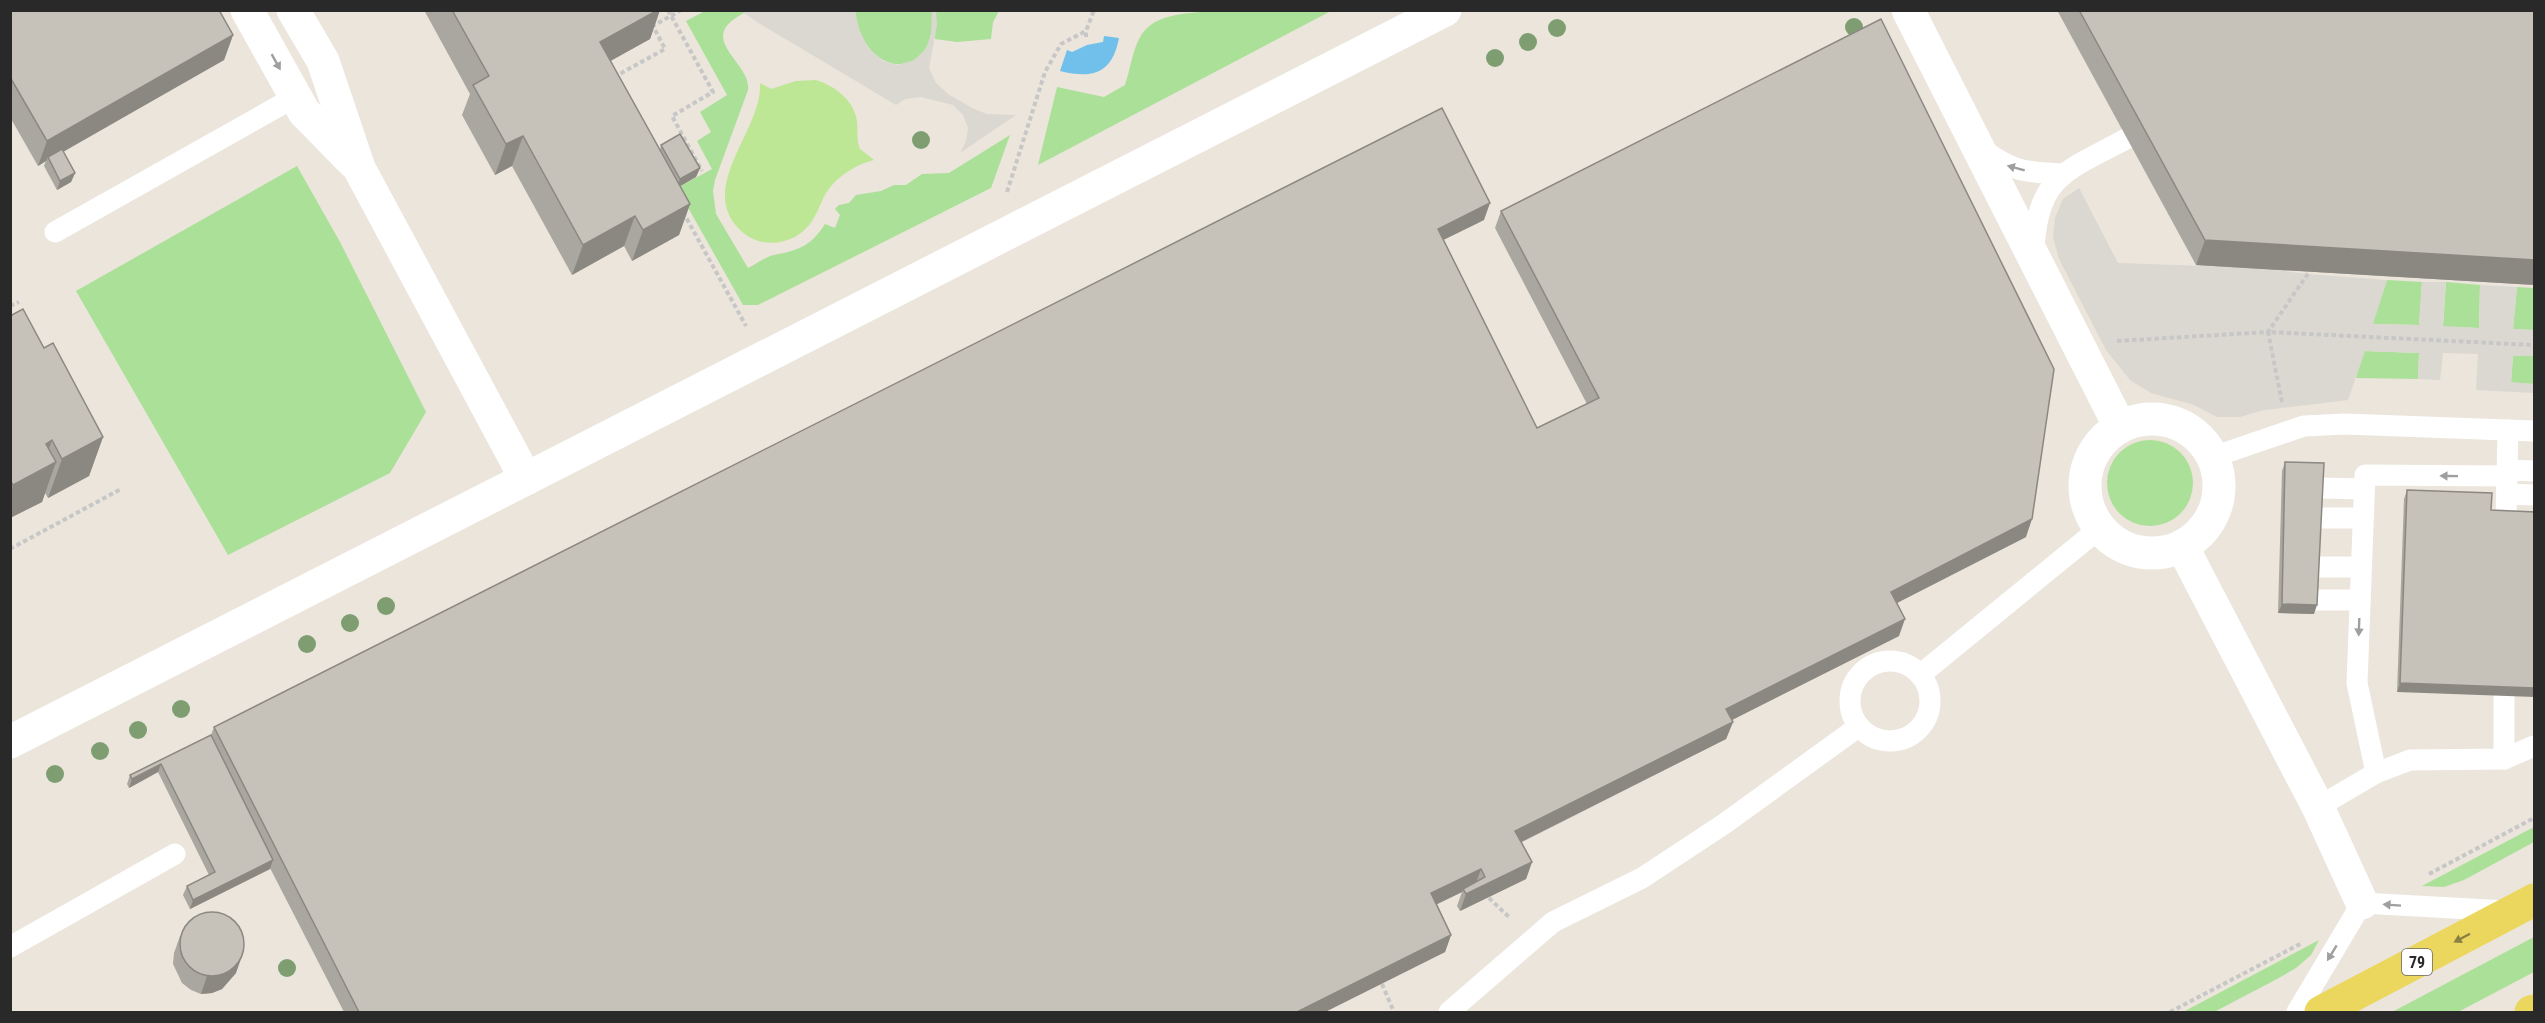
<svg xmlns="http://www.w3.org/2000/svg" width="2545" height="1023" viewBox="0 0 2545 1023" font-family="'Roboto Condensed',sans-serif">
<style>
.green{fill:#abe098}
.pitch{fill:#bde794}
.plaza{fill:#dbd8d1}
.water{fill:#70c0eb}
.lines{fill:none;stroke-linecap:round;stroke-linejoin:round}
.path{stroke:#c7c7c7;stroke-width:4;stroke-dasharray:4.5 3;stroke-linecap:butt}
.lane{stroke:#fff;stroke-width:21}
.street{stroke:#fff;stroke-width:33}
.primary{stroke:#ecd75e;stroke-width:33}
.tree{fill:#7e9e71}
.wall{fill:#aaa7a0}
.shaded-wall{fill:#8b8882}
.building{fill:#c6c2ba;stroke:#8b8882;stroke-width:1.5}
.oneway{fill:#9f9f9f}
.oneway2{fill:#8a8044}
.labels{text-anchor:middle;stroke-width:5;stroke-linejoin:round;paint-order:stroke}
.shield{fill:#fff;stroke:#696969;stroke-width:1.5}
.shield-label{font-size:16px;font-weight:bold;fill:#292929}
</style>
<rect width="100%" height="100%" fill="#ebe5db"/>
<!-- green -->
<g class="green">
<path d="M705,11H744V13C693,39 752,62 748,90L715,180L713,191L716,214L748,268C756,264 765,257 774,255C799,250 811,246 825,224L835,228L840,215L835,209L839,205L849,203L856,195L881,191L894,185H906L922,174L949,173L1010,135L991,188L758,305H743L677,188L712,169L697,141L711,132L700,112L727,95L686,21Z"/>
<path d="M855,11H932C938,85 862,79 855,11Z"/>
<path d="M936,11H999L993,22L991,39L957,42L935,39Z"/>
<path d="M1210,11H1331L1038,165L1057,87L1104,97L1125,85C1130,70 1132,53 1139,39C1152,13 1185,14 1210,11Z"/>
<path d="M297,166L340,242L426,412L390,473L228,555L76,291Z"/>
<path d="M2387,280L2422,282L2419,325L2372,324Z"/>
<path d="M2446,282L2480,285L2479,328L2443,327Z"/>
<path d="M2517,287L2534,288V330L2513,329Z"/>
<path d="M2364,351L2419,353L2418,379L2356,378Z"/>
<path d="M2513,356H2534V384L2511,383Z"/>
<circle cx="2150" cy="483" r="43"/>
<path d="M2534,827V842L2464,880L2444,887L2422,886Z"/>
<path d="M2534,937V972L2458,1012H2392Z"/>
<path d="M2319,940L2311,955L2296,968L2277,979L2214,1012H2183Z"/>
</g>
<!-- pitch -->
<path class="pitch" d="M816,80C835,86 854,100 857,121C858,131 856,140 860,149L874,160C858,164 844,172 832,185C822,196 820,209 812,221C796,246 759,251 738,228C698,185 763,129 760,83L771,89L796,81Z"/>
<!-- plaza -->
<g class="plaza">
<path d="M744,11H855L859,29L868,48L883,61L897,65L914,60L926,49L931,34L932,11H936L937,25L929,68L936,83L948,94L974,109L987,114L1016,115L960,153L966,141L968,128L963,115L953,105L921,97L905,99L896,105L757,22L744,13Z"/>
<path d="M2079,188L2118,263L2263,268L2307,274L2387,280L2373,324L2419,325L2422,282H2446L2443,326L2479,328L2480,285L2517,287L2513,329L2534,330V356H2513L2511,382L2534,384V393L2476,390L2478,354L2443,353L2440,380L2418,379L2419,353L2365,351L2348,400L2264,410L2240,417H2217L2194,405L2151,393L2130,380L2106,350L2059,259L2053,237L2055,218L2063,199Z"/>
</g>
<!-- water -->
<path class="water" d="M1104,36L1119,38C1112,74 1093,79 1060,71L1067,50L1072,52L1087,45L1103,42Z"/>
<g class="lines">
<!-- path -->
<g class="path">
<path d="M668,10L713,92L672,116L702,171"/>
<path d="M1086,37V31L1094,10"/>
<path d="M614,77L665,49L653,26L681,10"/>
<path d="M1007,192L1045,72L1061,44L1086,31"/>
<path d="M683,212L746,326"/>
<path d="M10,306L19,302"/>
<path d="M2117,341L2268,332L2309,272"/>
<path d="M2282,402L2268,332L2534,345"/>
<path d="M10,549L121,489"/>
<path d="M2429,874L2534,818"/>
<path d="M1489,898L1510,918"/>
<path d="M1382,984L1394,1012"/>
<path d="M2170,1012L2302,943"/>
</g>
<!-- lane -->
<g class="lane">
<path d="M1982,149C2013,172 2025,172 2062,174"/>
<path d="M55,232L295,97"/>
<path d="M2034,251C2037,175 2067,171 2126,139"/>
<path d="M2213,457L2304,426L2345,424L2534,431"/>
<path d="M2508,470L2534,471"/>
<path d="M2320,488L2364,489"/>
<path d="M2507,494L2534,495"/>
<path d="M2319,518H2363"/>
<path d="M2506,519L2508,430"/>
<path d="M2317,567H2361"/>
<path d="M2315,600H2360"/>
<circle cx="1890" cy="701" r="40"/>
<path d="M1920,675L2100,528"/>
<path d="M2504,759V696"/>
<path d="M2376,773L2357,683L2365,475L2508,476"/>
<path d="M2318,807L2376,773L2410,760L2504,759L2534,746"/>
<path d="M10,947L175,854"/>
<path d="M1449,1012L1553,922L1642,878L1724,824L1858,727"/>
<path d="M2297,1012L2362,903L2507,911"/>
</g>
<!-- street -->
<g class="street">
<path d="M247,10L304,112L353,162"/>
<path d="M293,10L323,61L359,168L526,479"/>
<path d="M1908,10L2120,427"/>
<circle cx="2152" cy="486" r="67"/>
<path d="M2182,546L2318,807L2362,903"/>
<path d="M10,742L1445,10"/>
</g>
<!-- primary -->
<g class="primary">
<path d="M2321,1012L2534,900"/>
<path d="M2531,1012L2534,1011"/>
</g>
</g>
<!-- trees -->
<g class="tree">
<circle cx="1854" cy="27" r="9"/>
<circle cx="1557" cy="28" r="9"/>
<circle cx="1528" cy="42" r="9"/>
<circle cx="1495" cy="58" r="9"/>
<circle cx="921" cy="140" r="9"/>
<circle cx="386" cy="606" r="9"/>
<circle cx="350" cy="623" r="9"/>
<circle cx="307" cy="644" r="9"/>
<circle cx="181" cy="709" r="9"/>
<circle cx="138" cy="730" r="9"/>
<circle cx="100" cy="751" r="9"/>
<circle cx="55" cy="774" r="9"/>
<circle cx="287" cy="968" r="9"/>
</g>
<!-- wall -->
<g class="wall">
<path d="M10,10L233,35L224,60L63,151L75,173L71,182L57,190L44,166L46,161L38,166L10,117Z"/>
<path d="M424,10H660L650,39L610,61L660,150L661,145L700,168L696,177L680,186L690,204L679,235L632,261L624,246L572,275L512,166L495,175L462,115L470,94Z"/>
<path d="M2057,10H2535V285L2196,265Z"/>
<path d="M1501,211L2026,537L1897,603L1899,636L1732,720L1733,722L1726,739L1522,842L1532,862L1526,879L1460,911L1457,906L1462,892L1437,904L1451,935L1445,952L1325,1012H344L270,868V869L190,909L183,895L187,886L209,875L158,772L129,788L127,784L130,775L211,735L214,727L1484,220L1443,240L1537,428L1587,404L1495,228Z"/>
<path d="M10,316L44,348L103,437L89,476L48,498L45,493L42,502L10,518Z"/>
<path d="M2285,462L2314,614L2278,613L2282,471Z"/>
<path d="M2407,490L2492,493L2397,692L2404,499Z"/>
<path d="M180,936L236,973L222,989L212,993L201,994L191,990L182,983L173,964L174,953Z"/>
</g>
<!-- shaded-wall -->
<g class="shaded-wall">
<path d="M658,10H660L650,39L589,73L600,42Z"/>
<path d="M233,35L224,60L49,160L48,157L46,161L38,166L47,141Z"/>
<path d="M523,136L512,166L495,175L506,144Z"/>
<path d="M700,168L696,177L677,188L680,179Z"/>
<path d="M75,173L71,182L57,190L60,181Z"/>
<path d="M1490,203L1484,220L1431,246L1438,229Z"/>
<path d="M690,204L679,235L632,261L643,230Z"/>
<path d="M635,216L624,246L572,275L583,245Z"/>
<path d="M2205,240L2535,260V285L2196,265Z"/>
<path d="M103,437L89,476L48,498L62,459Z"/>
<path d="M52,440L41,471L56,462L42,502L10,518V493L13,485L46,444Z"/>
<path d="M2032,519L2026,537L1885,609L1891,592Z"/>
<path d="M2282,604L2317,605L2314,614L2278,613Z"/>
<path d="M1905,619L1899,636L1720,726L1726,709Z"/>
<path d="M2400,683L2535,688V697L2397,692Z"/>
<path d="M1733,722L1726,739L1509,848L1515,831Z"/>
<path d="M161,764L158,772L129,788L132,779Z"/>
<path d="M273,860L270,869L190,909L193,900Z"/>
<path d="M1532,862L1526,879L1460,911L1466,894Z"/>
<path d="M1481,869L1475,886L1463,889L1462,892L1425,910L1431,893Z"/>
<path d="M1451,935L1445,952L1325,1012H1297Z"/>
<path d="M242,956L236,973L222,989L212,993L201,994L207,976Z"/>
</g>
<!-- building -->
<g class="building">
<path d="M10,10H219L233,35L47,141L10,77Z"/>
<path d="M452,10H658L600,42L690,204L643,230L635,216L583,245L523,136L506,144L473,85L489,76Z"/>
<path d="M2079,10H2535V260L2205,240Z"/>
<path d="M1881,19L2054,369L2032,519L1891,592L1905,619L1726,709L1733,722L1515,831L1532,862L1466,894L1463,889L1485,877L1481,869L1431,893L1451,935L1297,1012H359L214,727L1442,108L1490,203L1438,229L1537,428L1599,398L1501,211Z"/>
<path d="M680,134L700,168L680,179L661,145Z"/>
<path d="M62,149L75,173L60,181L48,157Z"/>
<path d="M23,309L44,348L53,343L103,437L62,459L52,440L46,444L56,462L13,485L10,480V316Z"/>
<path d="M2285,462L2324,463L2317,605L2282,604Z"/>
<path d="M2407,490L2492,493L2491,510L2535,512V688L2400,683Z"/>
<path d="M211,735L273,860L193,900L187,886L215,872L161,764L132,779L130,775Z"/>
<circle cx="212" cy="944" r="32"/>
</g>
<!-- one-way arrows -->
<defs><path id="oneway-solid" d="M-6-.8H1V-3.2L6.5 0L1 3.2V.8H-6Z" transform="scale(1.5)"/></defs>
<g class="oneway">
<use href="#oneway-solid" transform="translate(276 62) rotate(61)"/>
<use href="#oneway-solid" transform="translate(2016 168) rotate(-165)"/>
<use href="#oneway-solid" transform="translate(2449 476) rotate(-179)"/>
<use href="#oneway-solid" transform="translate(2359 627) rotate(92)"/>
<use href="#oneway-solid" transform="translate(2392 905) rotate(-176)"/>
<use href="#oneway-solid" transform="translate(2332 953) rotate(121)"/>
</g>
<use class="oneway2" href="#oneway-solid" transform="translate(2462 938) rotate(152)"/>
<g class="labels">
<!-- shield labels -->
<rect class="shield" x="2402" y="949" width="30" height="26" rx="4.5"/>
<g class="shield-label">
<text x="2417" y="968">79</text>
</g>
</g>
<!-- border -->
<rect width="2545" height="1023" fill="none" stroke="#292929" stroke-width="24"/>
</svg>
